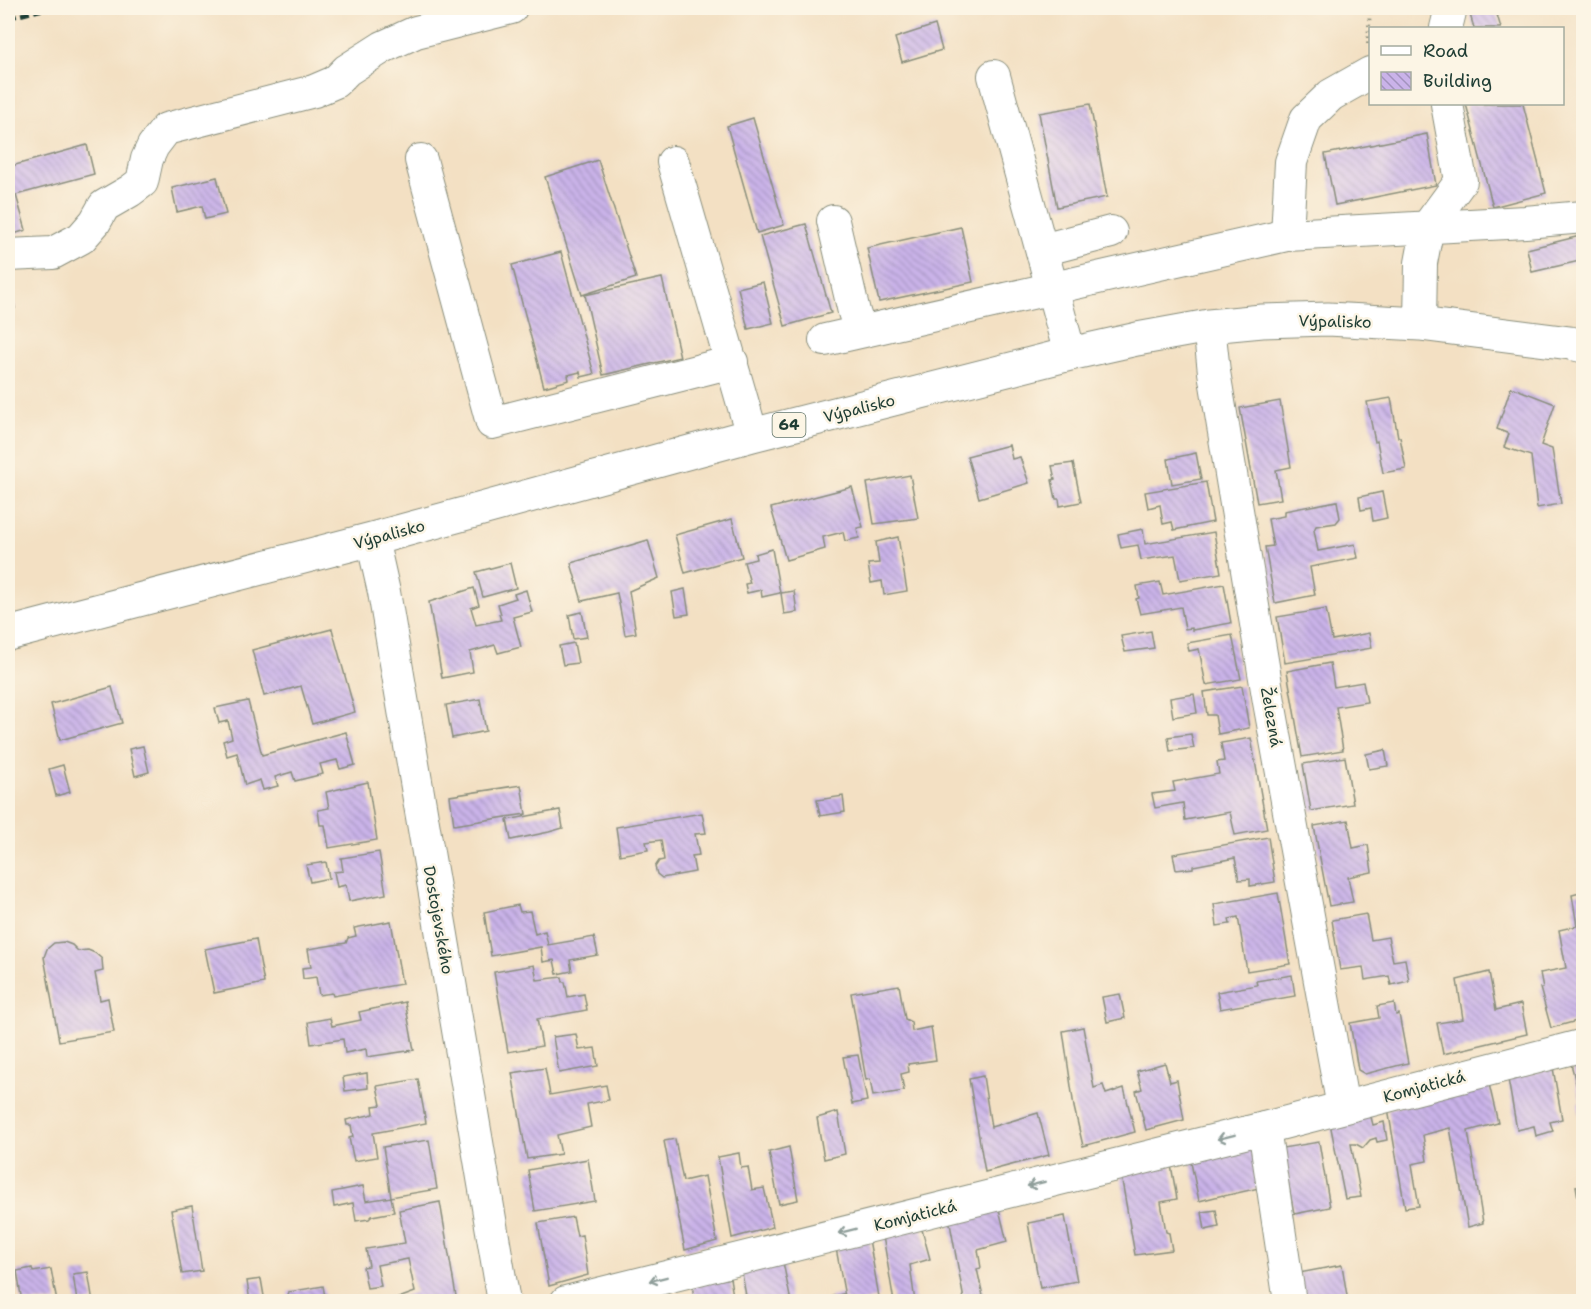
<svg xmlns="http://www.w3.org/2000/svg" width="1591" height="1309" viewBox="0 0 1591 1309" font-family="'Shantell Sans',sans-serif">
<style>
.building{fill:url(#building-back-hatch)}
.lines{fill:none;stroke-linecap:round;stroke-linejoin:round}
.minor-casing{stroke:#898e7c;stroke-width:34}
.major-casing{stroke:#898e7c;stroke-width:35}
.path{stroke:#898e7c;stroke-width:4;stroke-dasharray:1.5 4.5;stroke-linecap:butt}
.minor{stroke:#fff;stroke-width:32}
.major{stroke:#fff;stroke-width:33}
.rail{stroke:#1f3d34;stroke-width:4.5;stroke-dasharray:9 4.5;stroke-linecap:butt}
.oneway{stroke:#8f9e9a}
.labels{text-anchor:middle;stroke-width:5;stroke-linejoin:round;paint-order:stroke}
.shield{fill:#fcf5e5;stroke:#617469;stroke-width:1.5}
.shield-label{font-size:15px;font-weight:bold;fill:#1f3d34}
.street-label{font-size:16px;fill:#1f3d34;stroke:#fcf5e5}
</style>
<defs>
<pattern id="building-back-hatch" width="6" height="6" patternUnits="userSpaceOnUse" patternTransform="scale(1.5)"><rect width="6" height="6" fill="#cab3e9"/><path d="M-1 5l2 2M0 0l6 6M5-1l2 2" fill="none" stroke="#a393be"/></pattern>
</defs>
<rect width="100%" height="100%" fill="#fcf5e5"/>
<filter id="ink" filterUnits="userSpaceOnUse"><feTurbulence type="fractalNoise" baseFrequency=".0167" numOctaves="2"/><feDisplacementMap in="SourceGraphic" scale="12" xChannelSelector="R" yChannelSelector="G"/><feConvolveMatrix kernelMatrix="1 2 1 2 8 2 1 2 1" color-interpolation-filters="sRGB"/></filter>
<filter id="wash" filterUnits="userSpaceOnUse"><feTurbulence type="fractalNoise" baseFrequency=".008" numOctaves="4" result="noise"/><feDisplacementMap in="SourceGraphic" scale="24" xChannelSelector="R" yChannelSelector="G"/><feGaussianBlur stdDeviation="1.35" result="paint"/><feColorMatrix in="noise" values="0 0 0 0 0 0 0 0 0 0 0 0 0 0 0 0 0 1.4 0 .05"/><feComposite in="paint" operator="in"/></filter>
<g filter="url(#wash)">
<rect width="100%" height="100%" fill="#f3e0c3"/>
<g id="blocks">
<!-- building -->
<g class="building">
<path d="M1480,8H1495L1501,28H1474L1469,11Z"/>
<path d="M935,25L942,50L902,62L895,38Z"/>
<path d="M1090,104L1107,197L1057,207L1039,113Z"/>
<path d="M1466,104H1523L1546,193L1493,207Z"/>
<path d="M753,118L784,225L757,233L727,126Z"/>
<path d="M1427,134L1436,185L1335,205L1325,154Z"/>
<path d="M87,145L94,174L16,195L26,230L8,236V167Z"/>
<path d="M598,160L636,278L582,295L545,177Z"/>
<path d="M217,177L226,214L205,219L202,206L177,212L172,188Z"/>
<path d="M806,224L831,313L785,326L760,236Z"/>
<path d="M961,227L973,282L879,302L867,248Z"/>
<path d="M1584,235V260L1532,272L1527,249Z"/>
<path d="M561,252L594,374L581,377L580,372L568,375L569,380L544,387L512,265Z"/>
<path d="M9,278L15,308L8,309V278Z"/>
<path d="M662,278L680,357L603,375L585,295Z"/>
<path d="M763,282L773,323L748,329L738,288Z"/>
<path d="M1511,387L1555,404L1541,445L1552,449L1561,504L1537,508L1531,456L1504,447L1509,434L1497,429Z"/>
<path d="M1391,398L1398,437H1400L1406,469L1383,473L1377,441L1375,442L1367,402Z"/>
<path d="M1280,401L1291,467L1276,470L1281,499L1257,503L1240,408Z"/>
<path d="M1009,445L1012,459L1020,457L1029,483L979,498L967,456Z"/>
<path d="M1196,453L1201,479L1172,484L1168,459Z"/>
<path d="M1073,463L1081,502L1060,506L1059,499H1056L1052,480L1055,479L1052,466Z"/>
<path d="M910,475L918,518L874,524L867,483Z"/>
<path d="M1206,482L1213,522L1174,530L1172,522L1163,524L1160,505L1148,508L1145,492Z"/>
<path d="M852,487L863,527L857,528L859,538L845,541L843,532L823,537L825,549L786,560L771,508Z"/>
<path d="M1382,492L1387,518L1373,521L1371,508L1361,510L1359,497Z"/>
<path d="M1337,501L1340,518L1336,523L1316,526L1314,530L1318,551L1355,544L1358,558L1310,567L1315,595L1275,603L1265,547L1273,546L1268,519L1284,516V511Z"/>
<path d="M732,519L742,557L685,573L675,535Z"/>
<path d="M1143,529L1145,544L1214,532L1221,573L1180,580L1175,555L1141,560L1138,545L1121,548L1118,534Z"/>
<path d="M898,537L907,591L884,595L882,581L871,583L868,564L879,563L876,542Z"/>
<path d="M648,540L659,578L629,591L636,633L625,635L617,593L582,601L571,563Z"/>
<path d="M772,549L780,593L762,597L761,590L747,593L745,584L750,583L744,562L756,559L755,554Z"/>
<path d="M510,563L516,588L483,597L476,572Z"/>
<path d="M1160,582L1163,595L1224,584L1231,623L1192,630V628L1185,629L1181,607L1140,614L1136,599L1139,598L1137,586Z"/>
<path d="M474,588L479,605L471,608L476,625L501,620L499,614H501L498,604L516,598L514,594L526,590L532,612L513,617L521,647L498,653L495,645L470,652L473,672L442,678L429,602Z"/>
<path d="M685,589L689,614L676,616L672,592Z"/>
<path d="M794,591L797,612L784,614L781,593Z"/>
<path d="M1326,609L1332,640L1369,633L1372,648L1285,663L1277,617Z"/>
<path d="M582,612L587,637L573,639L569,615Z"/>
<path d="M332,629L355,712L312,724L301,686L264,696L252,650Z"/>
<path d="M1151,631L1154,648L1125,652L1121,636Z"/>
<path d="M1232,635L1241,679L1206,685L1199,649L1189,651L1187,643Z"/>
<path d="M574,643L578,663L563,665L559,646Z"/>
<path d="M1330,663L1334,687L1363,682L1367,702L1336,707L1343,750L1302,757L1287,671Z"/>
<path d="M1242,686L1249,728L1218,734L1215,715H1207L1204,692Z"/>
<path d="M112,687L122,723L60,740L51,704Z"/>
<path d="M1194,694L1197,713L1173,717L1170,698Z"/>
<path d="M480,699L486,731L452,738L446,705Z"/>
<path d="M248,701L262,755L346,732L355,765L340,769L337,760L320,764L323,774L295,781L292,772L275,777L278,786L263,790L260,780L245,785L237,753L227,756L223,741L232,738L228,721L219,723L215,708Z"/>
<path d="M1191,734L1194,748L1170,751L1168,737Z"/>
<path d="M1251,738L1267,829L1235,835L1230,812L1185,820L1183,803L1155,808L1152,794L1175,791L1173,782L1219,774L1217,762L1224,761L1221,743Z"/>
<path d="M143,746L149,772L135,776L129,749Z"/>
<path d="M1385,750L1388,766L1369,769L1366,754Z"/>
<path d="M1345,757L1353,804L1311,811L1303,764Z"/>
<path d="M63,765L70,792L56,796L49,769Z"/>
<path d="M368,782L377,840L329,848L325,825H320L318,810L329,808L326,792Z"/>
<path d="M521,785L526,814L454,825L450,796Z"/>
<path d="M843,796L845,812L820,816L817,800Z"/>
<path d="M560,810L563,828L549,832L511,840L507,820Z"/>
<path d="M702,813L706,833L695,834L699,855L692,856L695,872L662,878L657,874L655,867L659,861L664,860L661,840L646,842L648,850L620,855L616,827Z"/>
<path d="M1348,820L1353,848L1368,845L1372,872L1348,877L1353,902L1329,906L1314,826Z"/>
<path d="M1268,837L1275,882L1250,886V879L1239,880L1235,858L1193,866V868L1176,870L1173,854Z"/>
<path d="M379,852L386,894L349,901L346,885L337,887L334,872L343,871L341,858Z"/>
<path d="M326,862L329,878L310,882L306,865Z"/>
<path d="M1584,892V1019L1551,1028L1540,988H1543L1540,973L1566,968L1559,930L1577,926L1572,895Z"/>
<path d="M1278,893L1290,964L1247,971L1238,917L1229,919L1230,924L1217,926L1214,904Z"/>
<path d="M518,905L520,912L530,911L535,934L545,931L548,945L594,937L598,955L570,960L572,971L557,974L554,960L543,962L541,947L491,956L484,912Z"/>
<path d="M1366,914L1371,940L1388,937L1393,961L1405,959L1409,981L1391,985L1389,976L1365,980L1363,967L1340,970L1332,920Z"/>
<path d="M391,921L402,984L333,996L332,993L319,995L316,977L303,979L302,968L311,967L308,949L346,943L348,938L356,936L354,928Z"/>
<path d="M256,939L264,983L214,993L205,949Z"/>
<path d="M64,942L72,945L78,951L88,950L95,953L102,959L103,971L95,973L100,1000L108,998L114,1032L59,1041L44,957L47,949L54,943Z"/>
<path d="M534,965L537,980L562,977L563,982H565L568,997L584,994L587,1010L537,1019L542,1046L508,1052L494,972Z"/>
<path d="M1489,972L1496,1010L1521,1004L1527,1034L1443,1054L1437,1023L1463,1019L1457,980Z"/>
<path d="M1292,975L1295,996L1220,1009L1217,992L1257,985L1256,981Z"/>
<path d="M899,985L905,1019L911,1022L912,1031L931,1027L936,1060L908,1064L909,1072L901,1074L904,1091L873,1096L870,1079L866,1080L851,993Z"/>
<path d="M1120,994L1125,1018L1107,1022L1102,997Z"/>
<path d="M405,1002L414,1050L367,1057L366,1049L345,1053L343,1039L311,1044L308,1022L330,1018L332,1026L361,1020L359,1012Z"/>
<path d="M1394,1003L1396,1015L1399,1014L1408,1063L1365,1074L1358,1070L1350,1023L1379,1018L1377,1006Z"/>
<path d="M1083,1027L1094,1088L1103,1085L1106,1094L1124,1088L1135,1132L1083,1146L1074,1107L1063,1031Z"/>
<path d="M576,1034L579,1050L595,1048L598,1066L559,1073L553,1037Z"/>
<path d="M858,1055L867,1101L852,1104L843,1057Z"/>
<path d="M1584,1061V1128H1582L1578,1103L1581,1102L1571,1064Z"/>
<path d="M1165,1063L1170,1082L1177,1080L1184,1120L1146,1130L1136,1091L1142,1089L1137,1071Z"/>
<path d="M545,1068L550,1095L606,1085L609,1100L587,1104L591,1127L557,1135L561,1154L527,1159L512,1073Z"/>
<path d="M1553,1068L1562,1119L1550,1122L1553,1131L1536,1136L1534,1126L1517,1130L1508,1079Z"/>
<path d="M367,1073L368,1088L345,1091L343,1077Z"/>
<path d="M983,1076L991,1127L1038,1113L1049,1155L985,1172L969,1079Z"/>
<path d="M418,1079L426,1123L373,1133L377,1157L354,1161L349,1138L353,1137L351,1125H347L346,1120L374,1114L373,1106L381,1105L377,1086Z"/>
<path d="M1489,1084L1498,1123L1468,1131L1483,1223L1468,1227L1450,1128L1423,1135L1427,1161L1412,1164L1419,1206L1405,1208L1388,1109Z"/>
<path d="M838,1112L845,1154L824,1159L817,1118Z"/>
<path d="M1370,1113L1373,1125L1384,1122L1387,1140L1377,1142L1376,1138L1370,1140L1363,1148L1356,1144H1351L1361,1197L1345,1199L1330,1123Z"/>
<path d="M675,1139L683,1181L705,1176L717,1241L685,1250L664,1141Z"/>
<path d="M429,1140L437,1189L391,1197L383,1147Z"/>
<path d="M1319,1142L1330,1207L1294,1214L1282,1148Z"/>
<path d="M1251,1143L1259,1188L1224,1196L1223,1195L1199,1201L1190,1158Z"/>
<path d="M789,1147L798,1200L779,1204L769,1152Z"/>
<path d="M739,1153L741,1168L748,1167L752,1190L764,1188L773,1227L732,1238L718,1157Z"/>
<path d="M588,1159L595,1201L535,1211L528,1170Z"/>
<path d="M1171,1165L1177,1199L1161,1202L1166,1232L1169,1233L1172,1250L1135,1255L1121,1175Z"/>
<path d="M1584,1185V1214H1581L1576,1186Z"/>
<path d="M363,1186L366,1201L391,1197L394,1212L372,1216L369,1219L356,1221L353,1203L334,1207L332,1192Z"/>
<path d="M440,1202L457,1302H388L415,1292L408,1259L377,1265L381,1286L367,1288L363,1267L369,1266L366,1249L405,1243L399,1210Z"/>
<path d="M998,1205L1007,1242L978,1250L981,1268L977,1269L983,1296L964,1300L949,1218Z"/>
<path d="M192,1206L202,1271L182,1274L171,1210Z"/>
<path d="M1216,1210L1219,1227L1205,1230L1202,1212Z"/>
<path d="M1065,1216L1077,1281L1040,1288L1028,1223Z"/>
<path d="M573,1217L577,1236L582,1235L588,1275L549,1286L538,1223Z"/>
<path d="M921,1226L930,1259L910,1265L915,1302H894L883,1236Z"/>
<path d="M869,1239L879,1297L862,1302H846L836,1248Z"/>
<path d="M783,1262L791,1302H747L742,1273Z"/>
<path d="M1342,1265L1348,1302H1304L1299,1273Z"/>
<path d="M32,1268L33,1272L51,1269L57,1302H22L17,1271Z"/>
<path d="M88,1272L93,1302H77L73,1274Z"/>
<path d="M730,1278L734,1302H695L692,1286Z"/>
<path d="M261,1279L265,1302H250L247,1281Z"/>
<path d="M323,1286L326,1302H290L288,1292Z"/>
<path d="M843,1294L845,1302H831L830,1297Z"/>
</g>
</g>
</g>
<g filter="url(#ink)">
<use href="#blocks" fill-opacity="0" stroke="#898e7c" stroke-width="1.5"/>
<g class="lines">
<defs>
<g id="minor">
<path d="M1446,28L1451,8"/>
<path d="M994,76L1070,354"/>
<path d="M421,160L492,423L732,362"/>
<path d="M673,162L752,435"/>
<path d="M833,221L854,312L860,331"/>
<path d="M1287,235L1291,162L1306,119L1331,95L1370,73"/>
<path d="M1042,250L1111,232"/>
<path d="M8,255L53,253L81,238L95,222L104,206L130,191L142,182L147,159L153,146L166,129L314,91L335,82L347,70L383,47L416,32L511,8"/>
<path d="M1420,324L1421,263L1428,226L1461,181L1447,104"/>
<path d="M1209,326L1214,372L1269,702L1343,1107"/>
<path d="M825,340L1287,235L1525,222L1584,217"/>
<path d="M372,539L384,592L504,1302"/>
<path d="M1264,1128L1290,1302"/>
<path d="M566,1302L1264,1128L1584,1045"/>
</g>
<path id="major" d="M8,634L372,539L752,435L1070,354L1137,339L1209,326L1262,321L1328,319L1420,324L1570,343L1584,346"/>
</defs>
<!-- minor casing -->
<use href="#minor" class="minor-casing"/>
<!-- major casing -->
<use href="#major" class="major-casing"/>
<!-- path -->
<path class="path" d="M1368,44L1370,8"/>
<!-- minor -->
<use href="#minor" class="minor"/>
<!-- major -->
<use href="#major" class="major"/>
<!-- rail -->
<path class="rail" d="M8,18L48,8"/>
</g>
<!-- one-way arrows -->
<defs><path id="oneway-shaft" d="M-6 0H5M1.5-3L5.5 0L1.5 3" fill="none" stroke-width="1.6" stroke-linecap="round" stroke-linejoin="round" transform="scale(1.5)"/></defs>
<g class="oneway">
<use href="#oneway-shaft" transform="translate(1226 1137) rotate(166)"/>
<use href="#oneway-shaft" transform="translate(1036 1184) rotate(166)"/>
<use href="#oneway-shaft" transform="translate(847 1231) rotate(166)"/>
<use href="#oneway-shaft" transform="translate(658 1279) rotate(166)"/>
</g>
</g>
<g class="labels">
<!-- shield labels -->
<rect class="shield" x="772.5" y="413" width="33" height="24" rx="4.5"/>
<g class="shield-label">
<text x="789" y="430">64</text>
</g>
<!-- street labels -->
<g class="street-label">
<text transform="translate(1335 321) rotate(1)" y="6">Výpalisko</text>
<text transform="translate(859 408) rotate(-14)" y="6">Výpalisko</text>
<text transform="translate(389 534) rotate(-15)" y="6">Výpalisko</text>
<text transform="translate(1272 717) rotate(80)" y="6">Železná</text>
<text transform="translate(439 920) rotate(80)" y="6">Dostojevského</text>
<text transform="translate(1424 1086) rotate(-15)" y="6">Komjatická</text>
<text transform="translate(915 1215) rotate(-14)" y="6">Komjatická</text>
</g>
</g>
<!-- margin -->
<rect width="1591" height="1309" fill="none" stroke="#fcf5e5" stroke-width="30"/>
<!-- legend -->
<rect x="1369" y="27" width="195" height="78" fill="#fcf5e5" stroke="#a4ab9e" stroke-width="1.5"/>
<rect x="1381" y="46" width="30" height="9" fill="#ffffff" stroke="#a4ab9e" stroke-width="1.5"/>
<text x="1423" y="57" font-size="18" fill="#1f3d34">Road</text>
<rect x="1381" y="72" width="30" height="18" fill="url(#building-back-hatch)" stroke="#a4ab9e" stroke-width="1.5"/>
<text x="1423" y="87" font-size="18" fill="#1f3d34">Building</text>
</svg>
